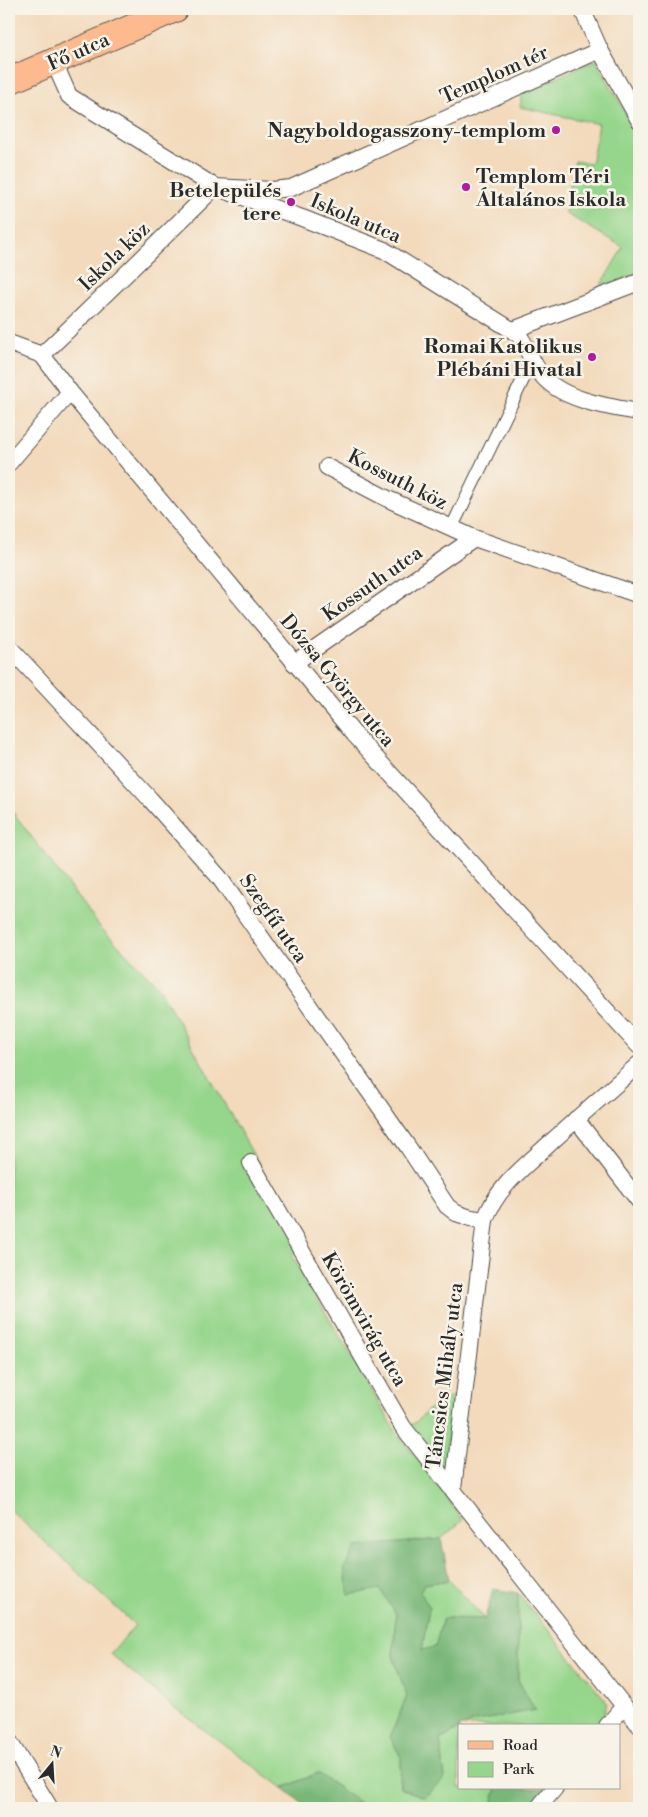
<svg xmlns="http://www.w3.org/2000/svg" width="648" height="1817" viewBox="0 0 648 1817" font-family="'Libre Bodoni',serif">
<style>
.green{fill:#96d68c;stroke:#60805c}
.forest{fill:#78b778;stroke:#527152}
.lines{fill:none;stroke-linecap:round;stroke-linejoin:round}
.pedestrian-casing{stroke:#494541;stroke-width:14}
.minor-casing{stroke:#494541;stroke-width:18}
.primary-casing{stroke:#494541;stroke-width:28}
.pedestrian{stroke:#fff;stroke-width:12}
.minor{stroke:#fff;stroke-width:16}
.primary{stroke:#fcba8e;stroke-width:26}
.poi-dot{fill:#b5179e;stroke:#f7f3e8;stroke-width:2}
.labels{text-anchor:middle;stroke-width:5;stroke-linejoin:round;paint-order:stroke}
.street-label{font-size:20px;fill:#2b2b2b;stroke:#f7f3e8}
.poi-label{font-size:20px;font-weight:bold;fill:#2b2b2b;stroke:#f7f3e8;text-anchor:end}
</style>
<rect width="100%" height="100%" fill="#f7f3e8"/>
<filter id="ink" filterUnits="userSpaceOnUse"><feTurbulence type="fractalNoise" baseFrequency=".02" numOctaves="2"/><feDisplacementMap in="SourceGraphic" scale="10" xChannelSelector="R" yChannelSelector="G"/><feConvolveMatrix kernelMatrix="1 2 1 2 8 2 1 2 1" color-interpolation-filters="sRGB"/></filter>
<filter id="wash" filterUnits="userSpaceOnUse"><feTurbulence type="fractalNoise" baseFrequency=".0096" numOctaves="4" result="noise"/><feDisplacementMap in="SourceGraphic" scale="20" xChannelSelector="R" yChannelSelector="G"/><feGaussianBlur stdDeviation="1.12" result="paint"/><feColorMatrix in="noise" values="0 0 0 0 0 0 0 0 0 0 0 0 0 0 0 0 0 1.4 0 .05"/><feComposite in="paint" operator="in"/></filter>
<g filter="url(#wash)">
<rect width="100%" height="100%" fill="#f3dabc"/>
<!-- green -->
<g class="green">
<path d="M596,60L639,137V273L604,286L601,285L623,247L565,213L573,198L568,194L575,161L591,164L599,124L520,107L522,93Z"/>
<path d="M9,807L100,927L158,986L305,1246L292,1256L395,1430L463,1520L441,1539L356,1547L396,1614L393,1656L407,1696L390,1737L401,1757L400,1788L424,1797L445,1778L440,1740L459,1729V1788H497L491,1808H367L318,1773L283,1788L168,1703L111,1654L135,1625L9,1509Z"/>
<path d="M462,1393L460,1412L451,1411L447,1445L456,1447L451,1484L406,1428L416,1422L435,1403Z"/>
<path d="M449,1580L485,1619L443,1618L435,1648L422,1650L429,1608L419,1592L425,1584Z"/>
<path d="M518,1593L607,1702L601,1726H465L472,1722L534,1710L518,1680Z"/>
</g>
<!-- forest -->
<g class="forest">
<path d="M441,1539L449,1580L425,1584L420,1591L429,1608L422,1650L435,1647L443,1618L485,1619L493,1589L518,1593V1680L535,1710L472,1722L465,1726H459V1729L440,1740L445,1778L424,1797L400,1788L401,1757L390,1737L407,1696L393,1656L396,1614L380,1589L349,1595L344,1568L356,1547Z"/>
<path d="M318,1773L367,1808H308L283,1788Z"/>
<path d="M497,1788H549L533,1808H491Z"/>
</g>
</g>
<g filter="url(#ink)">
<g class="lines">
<defs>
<path id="pedestrian" d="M451,529L532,361"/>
<g id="minor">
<path d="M582,9L600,50L639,120"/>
<path d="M54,62L69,96L215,187L302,218L384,250L518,334C528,347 531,362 541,374C560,400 609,407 639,412"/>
<path d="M513,330L639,282"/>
<path d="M9,343L42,355L70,392L354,734L639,1046"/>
<path d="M42,355L125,275L215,187L272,190L291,188L600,50"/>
<path d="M9,463L70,392"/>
<path d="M327,467L388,499L474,538L639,595"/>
<path d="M9,647L150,799L219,877L408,1147L447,1206L456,1213L471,1218L485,1220"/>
<path d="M294,663L474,538"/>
<path d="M576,1119L639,1201"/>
<path d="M251,1163L403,1427L639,1725"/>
<path d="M453,1489L485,1220C496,1188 524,1167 548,1145C578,1117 609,1091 639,1064"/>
<path d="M607,1726L624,1706"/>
<path d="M9,1741L50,1808"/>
<path d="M538,1808L555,1788"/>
</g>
<path id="primary" d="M9,81L175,9"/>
</defs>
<!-- pedestrian casing -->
<use href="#pedestrian" class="pedestrian-casing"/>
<!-- minor casing -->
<use href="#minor" class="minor-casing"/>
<!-- primary casing -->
<use href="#primary" class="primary-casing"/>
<!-- pedestrian -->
<use href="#pedestrian" class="pedestrian"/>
<!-- minor -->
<use href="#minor" class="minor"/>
<!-- primary -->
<use href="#primary" class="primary"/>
</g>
</g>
<!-- markers -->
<g class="poi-dot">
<circle cx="556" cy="130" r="5"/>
<circle cx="466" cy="187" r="5"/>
<circle cx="291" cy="202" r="5"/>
<circle cx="592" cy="357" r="5"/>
</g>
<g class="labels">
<!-- street labels -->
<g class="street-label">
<text transform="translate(78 51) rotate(-24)" y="7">Fő utca</text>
<text transform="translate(494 74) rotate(-24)" y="7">Templom tér</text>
<text transform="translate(356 218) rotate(23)" y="7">Iskola utca</text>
<text transform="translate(114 256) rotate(-44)" y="7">Iskola köz</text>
<text transform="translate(398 479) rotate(27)" y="7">Kossuth köz</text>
<text transform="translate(372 583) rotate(-35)" y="7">Kossuth utca</text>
<text transform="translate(338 680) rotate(50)" y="7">Dózsa György utca</text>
<text transform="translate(274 918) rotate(55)" y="7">Szegfű utca</text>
<text transform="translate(365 1319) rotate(60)" y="7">Körömvirág utca</text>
<text transform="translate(444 1376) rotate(-83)" y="7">Táncsics Mihály utca</text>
</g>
<!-- poi labels -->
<g class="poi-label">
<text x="546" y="137">Nagyboldogasszony-templom</text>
<text x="476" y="183" text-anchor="start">Templom Téri<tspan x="476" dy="23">Általános Iskola</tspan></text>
<text x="281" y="197">Betelepülés<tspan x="281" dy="23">tere</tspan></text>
<text x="582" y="353">Romai Katolikus<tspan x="582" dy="23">Plébáni Hivatal</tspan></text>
</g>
</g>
<!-- margin -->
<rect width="648" height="1817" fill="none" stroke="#f7f3e8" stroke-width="30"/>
<!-- legend -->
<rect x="458" y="1724" width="162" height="65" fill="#f7f3e8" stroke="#a5a39c"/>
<rect x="468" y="1741" width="25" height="8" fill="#fcba8e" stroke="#a5a39c"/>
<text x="503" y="1750" font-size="15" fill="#2b2b2b">Road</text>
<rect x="468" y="1762" width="25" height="15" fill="#96d68c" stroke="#a5a39c"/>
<text x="503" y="1774" font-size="15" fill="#2b2b2b">Park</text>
<!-- north arrow -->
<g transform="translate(52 1764) rotate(18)" stroke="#f7f3e8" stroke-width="4" paint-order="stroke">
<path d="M0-4L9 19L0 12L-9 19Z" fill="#2b2b2b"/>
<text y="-8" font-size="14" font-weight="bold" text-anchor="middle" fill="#2b2b2b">N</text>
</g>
</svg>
